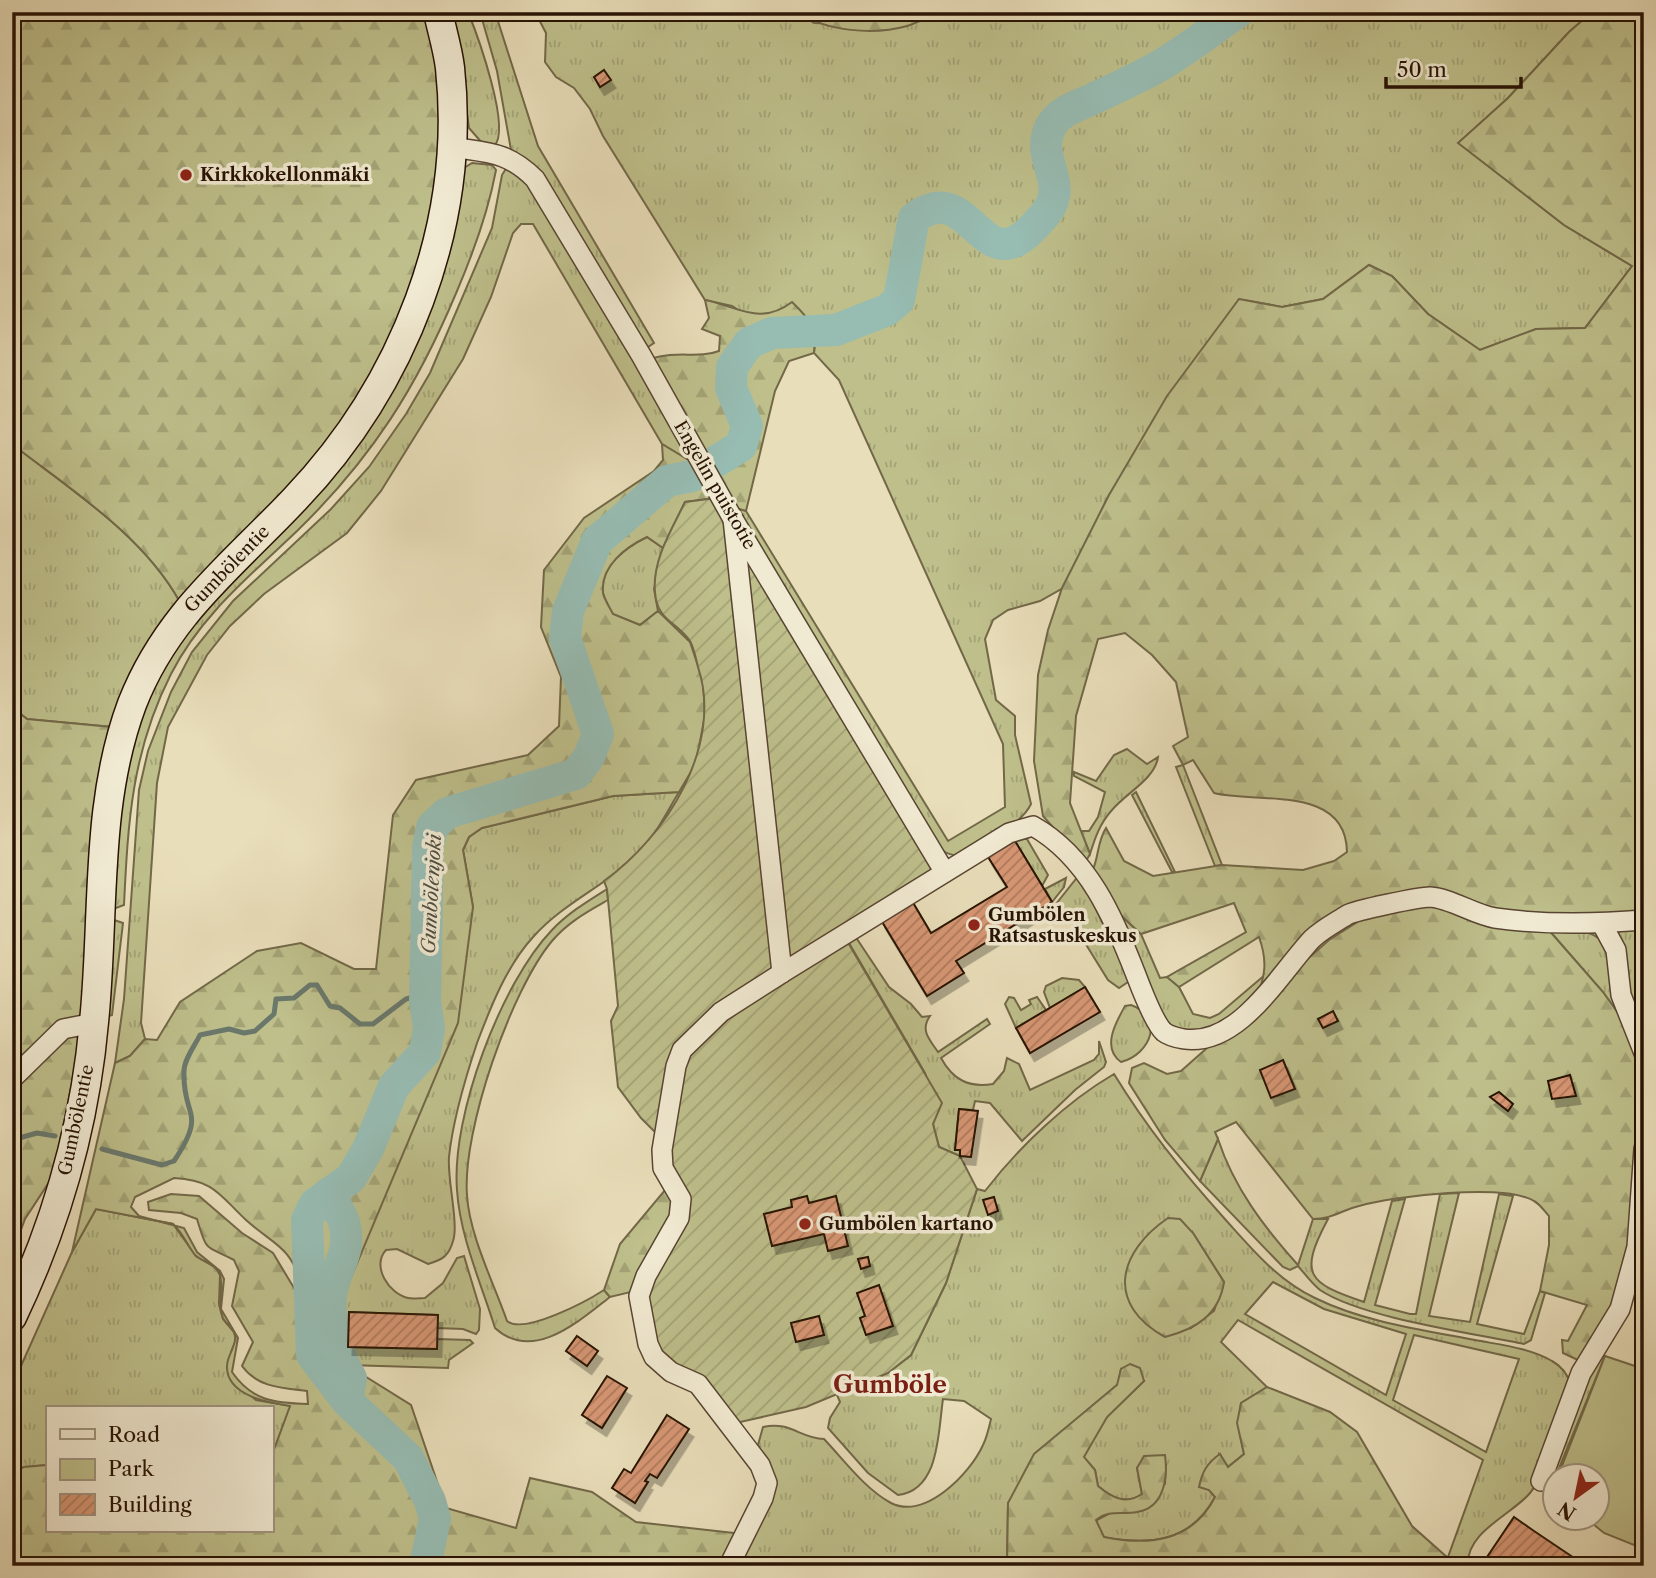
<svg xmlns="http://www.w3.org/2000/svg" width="1656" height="1578" viewBox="0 0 1656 1578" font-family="'Libre Caslon Text',serif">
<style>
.grass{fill:url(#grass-tufts);stroke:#726848;stroke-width:2;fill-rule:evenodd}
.forest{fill:url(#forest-firs);stroke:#726848;stroke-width:2;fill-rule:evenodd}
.park{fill:#bebf8b;stroke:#726848;stroke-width:2}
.garden{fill:url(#garden-furrows);stroke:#726848;stroke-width:2}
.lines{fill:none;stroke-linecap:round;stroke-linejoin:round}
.stream{stroke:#6a786c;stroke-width:5}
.river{stroke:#97bcb2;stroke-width:32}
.building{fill:url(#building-hatch);stroke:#271204;stroke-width:2;filter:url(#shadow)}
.street-casing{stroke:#584532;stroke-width:22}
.secondary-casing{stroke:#271204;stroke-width:31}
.street{stroke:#f1ead2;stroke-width:19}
.secondary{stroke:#f1ead2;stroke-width:28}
.poi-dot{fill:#8f2418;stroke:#f1ead2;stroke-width:2.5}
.labels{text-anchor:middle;stroke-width:7;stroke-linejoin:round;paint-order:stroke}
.poi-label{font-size:18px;font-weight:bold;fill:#271204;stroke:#f1ead2;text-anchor:start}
.street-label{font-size:18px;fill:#271204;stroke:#f1ead2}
.water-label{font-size:19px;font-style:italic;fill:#4e4e41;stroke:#f1ead2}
.district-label{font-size:24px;font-weight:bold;fill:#7a1f14;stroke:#f1ead2}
</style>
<defs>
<pattern id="grass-tufts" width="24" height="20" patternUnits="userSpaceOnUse" patternTransform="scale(1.75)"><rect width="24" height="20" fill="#bebf8b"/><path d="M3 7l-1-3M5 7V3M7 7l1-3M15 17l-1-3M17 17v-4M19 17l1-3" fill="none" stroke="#a3a376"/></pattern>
<pattern id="forest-firs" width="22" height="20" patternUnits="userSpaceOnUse" patternTransform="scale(1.75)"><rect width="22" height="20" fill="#bebf8b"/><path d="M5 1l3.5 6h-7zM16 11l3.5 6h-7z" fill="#a3a376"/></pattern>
<pattern id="garden-furrows" width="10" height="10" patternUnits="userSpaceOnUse" patternTransform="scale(1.75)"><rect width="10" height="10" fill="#bebf8b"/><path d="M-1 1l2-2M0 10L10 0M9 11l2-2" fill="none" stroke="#a3a376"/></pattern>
<pattern id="building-hatch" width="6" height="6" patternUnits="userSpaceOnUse" patternTransform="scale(1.75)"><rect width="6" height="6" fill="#d89774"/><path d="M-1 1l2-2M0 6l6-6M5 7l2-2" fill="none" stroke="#af7a5d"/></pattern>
<filter id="shadow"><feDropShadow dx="4.5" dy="8" stdDeviation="0" flood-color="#0004"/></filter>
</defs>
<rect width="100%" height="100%" fill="#e9deba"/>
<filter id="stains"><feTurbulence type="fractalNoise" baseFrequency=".00286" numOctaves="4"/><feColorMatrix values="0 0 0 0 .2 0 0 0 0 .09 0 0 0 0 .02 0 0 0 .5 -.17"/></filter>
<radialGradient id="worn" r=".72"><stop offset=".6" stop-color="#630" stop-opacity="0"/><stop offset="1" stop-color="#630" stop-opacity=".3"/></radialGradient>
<!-- grass -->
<g class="grass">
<path d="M452,12H468C477,34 512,130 494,146L483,144L469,128Z"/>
<path d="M480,12H495L538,146L654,343L648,347L640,345L511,150L497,71Z"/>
<path d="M535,12H799L814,23L906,26L938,12H1592L1569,32L1508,98L1459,143L1564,225L1632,266L1585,328L1536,329L1480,350L1428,314L1392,276L1369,265L1323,299L1282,307L1239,299L1109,495L1063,588L1040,601L1008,610L993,620L985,639L996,700L1015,716V735L1031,804C1023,822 980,850 961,855C951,857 943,851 935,846L733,507L746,511L948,841L1005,807L1003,744L839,380L814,353L816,331L778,313L746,315L732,306L705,300L603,136L590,109L574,88L556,77L545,62L546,33Z"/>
<path d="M472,163L492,165L496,170C488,213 474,251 457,291C417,387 372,458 297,531C250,576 201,615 171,674C132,751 128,821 124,905L113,909L112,864L125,760L154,680L464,168Z"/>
<path d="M507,167L524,177L695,464L662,444L533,224H521L513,233L491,297L463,359L381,491L347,533L264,594L230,626L207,655L168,727L157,783L141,1023L145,1039L130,1056L115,1063L124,999L139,790L148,751L171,692L192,652L233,601L331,509L369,467L406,414L430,373L492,228L502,175Z"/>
<path d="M12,444C71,490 143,535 180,602L112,727L27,719L12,707Z"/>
<path d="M647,537L663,548L654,589L658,611L640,625L612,614C610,608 604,599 603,593C600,566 626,547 647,537Z"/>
<path d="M1127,749L1147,764L1158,757C1155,779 1126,793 1112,810C1100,823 1095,838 1090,854L1081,831H1089L1098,817L1105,792L1074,776V772L1096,781L1114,755Z"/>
<path d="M1183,765L1222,865L1215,866L1176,767Z"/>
<path d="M679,792C665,815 652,843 631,861C600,888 562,905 534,936C507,965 491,1006 477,1043C465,1079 453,1119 449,1157C447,1179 459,1224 453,1241C449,1256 442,1260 428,1264L397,1249L386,1250C371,1266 389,1294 408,1298C413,1299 420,1298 425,1298L443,1283L457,1258L464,1256L480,1309L479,1330L476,1334L463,1329L437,1328V1315L349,1312L348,1347L436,1349L437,1339L470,1340L473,1343L449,1360L448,1368L347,1365L342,1299L396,1166L473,907L463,850L469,837L482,828L613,796Z"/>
<path d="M1136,792L1175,872H1172L1132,795Z"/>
<path d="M1021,837L1027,839L1048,875L1042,886L1015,841Z"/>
<path d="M1079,875L1131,980L1119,988L1108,980L1064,909L1056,904Z"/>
<path d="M1066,878L1064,887L1052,902L1045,889Z"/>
<path d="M607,889L608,900C587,912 568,922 552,941C511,990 462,1131 467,1195C469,1234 494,1284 507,1321C524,1335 587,1301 604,1290L610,1297C579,1321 533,1363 495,1328C481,1283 460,1237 457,1190C451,1116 501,983 552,930C568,913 588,901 607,889Z"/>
<path d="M1112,907L1141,934L1160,978L1167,977L1179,987L1193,1014L1210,1018L1219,1014L1266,974C1248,1021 1232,1023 1186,1036L1162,1019Z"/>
<path d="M114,920L123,923L112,1015L106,1017Z"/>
<path d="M1644,926V1033L1627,995L1617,937L1619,931Z"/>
<path d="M1547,928C1569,929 1588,927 1605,943L1630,1030L1603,992Z"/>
<path d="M855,936L889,987L911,1004L922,1017L930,1016C920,1030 929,1039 938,1052L987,1019L990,1024L941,1058C953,1080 969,1088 993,1084L1004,1071L1007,1058L1019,1064L1030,1090L1094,1060L1099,1054V1041L1106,1062L1104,1067L1075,1090L1022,1141L990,1103L975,1101L973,1110L959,1109L955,1149L960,1150V1156L939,1147L933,1124L937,1112L925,1073L849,943Z"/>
<path d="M1062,978L1079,980L1085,987L1050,1008L1044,992L1046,986Z"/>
<path d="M1009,997L1014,998L1021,1010L1031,1004L1029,1000L1037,997L1046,1010L1016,1028L1005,1004Z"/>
<path d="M1131,1005C1165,1017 1151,1054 1121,1062C1101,1048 1116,1022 1125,1006Z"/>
<path d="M1114,1074C1147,1128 1182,1171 1224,1218C1252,1249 1277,1280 1315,1298C1364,1322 1422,1330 1475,1340C1501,1345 1530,1348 1552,1361C1563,1367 1568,1375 1571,1385C1561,1415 1550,1470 1530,1493C1513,1514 1465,1532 1468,1566H1457L1448,1557L1483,1460L1238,1320L1221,1342L1267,1387L1241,1403L1238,1425L1244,1454L1228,1467L1219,1454L1209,1490L1215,1497C1191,1542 1149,1546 1103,1537L1095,1521L1165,1484L1166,1465L1137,1468L1142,1494C1126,1505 1112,1498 1098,1486L1095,1470L1083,1457L1107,1417L1144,1381L1121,1369L1118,1384L1084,1413L1008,1503L1007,1566H739L775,1491L770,1467L758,1445L763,1427C791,1421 799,1438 824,1439C844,1460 865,1489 891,1503C925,1520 970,1474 983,1445C987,1437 989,1428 991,1419L964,1401L943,1399C938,1432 940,1490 898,1495L868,1473L828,1428L830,1418L840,1402L837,1395L888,1373L911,1355L946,1283L977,1189L985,1191C1019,1147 1066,1102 1114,1074ZM1193,1233L1224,1282L1214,1311L1191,1328ZM1273,1282L1324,1309L1406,1334L1386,1395L1245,1314ZM1414,1335L1519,1359L1486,1452L1393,1400Z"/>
<path d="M1218,1139C1234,1188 1264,1227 1298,1265L1313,1219H1328C1298,1275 1308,1283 1364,1302L1392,1201L1405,1199L1375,1305L1410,1314H1416L1440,1194L1459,1193L1429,1316L1470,1322L1499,1194L1513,1196L1477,1324L1524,1334L1540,1291L1545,1293L1531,1340L1524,1344C1472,1333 1362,1318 1320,1290C1312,1284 1305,1274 1298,1266L1290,1270L1283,1267L1200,1181Z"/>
<path d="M96,1209L173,1224L196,1256L215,1267L220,1275L219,1304L223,1319L234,1332L236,1340L231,1352L230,1377L256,1400L291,1406L272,1455L273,1508L271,1509V1408H47V1465L24,1467L12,1474V1386L72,1252Z"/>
<path d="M1601,1356H1605L1556,1476L1555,1460L1593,1361Z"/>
</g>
<!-- forest -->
<g class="forest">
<path d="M12,12H425L438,70L440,146L434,204L398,330L334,439L180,602C143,535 71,490 12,444Z"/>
<path d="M799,12H938C928,17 918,23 907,26C875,35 826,32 799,12Z"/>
<path d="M1592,12H1644V913L1549,916L1471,905L1349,909L1256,1001C1265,976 1268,962 1259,937L1179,987L1167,977L1246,932L1234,903L1141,934L1112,907L1092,872C1099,857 1097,842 1106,828L1124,861L1153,876L1222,865L1303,870L1334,861L1347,852C1346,784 1257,804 1214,793L1193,760L1183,765L1173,746L1188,737L1176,682L1152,655L1125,633L1098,639L1076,716L1070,803L1090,854L1085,863L1043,816L1034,761L1038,675L1048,630L1062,588L1109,495L1167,396L1239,299L1282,307L1323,299L1369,265L1392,276L1428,314L1480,350L1536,329L1585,328L1632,266L1564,225L1458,143L1508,98L1569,32Z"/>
<path d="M705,300C739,307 760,326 792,302C810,319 816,328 814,353L789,361L775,391L746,511L733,507L650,359C677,350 698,359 719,351L720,336L702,329L709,318Z"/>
<path d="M662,444L695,464L716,498L685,502L663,548L647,537C626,547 600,566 603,593C604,599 610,608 613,614L640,625L658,611L690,642L703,681L705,715L699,747L695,765L679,792L613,796L482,828L469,837L463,850L473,907L458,1023L342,1299L347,1365L411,1405L446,1508L516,1528L530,1478L592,1492L636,1522L734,1533L757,1528L739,1566H12V1474L24,1467L47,1465V1531H271L272,1455L290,1406C270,1403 226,1396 227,1366C227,1357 234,1349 235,1340C237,1330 227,1326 223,1318C216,1303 224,1289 220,1275C217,1264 202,1262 195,1255C187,1245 183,1233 173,1224L96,1209L72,1252L115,1063L130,1056L145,1039L157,1040L180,1002L257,951L301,943L354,969H376L393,815L416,780L528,755L559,726L561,677L541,627L544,570L584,518L654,471L663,460ZM174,1178C215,1180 220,1196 246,1220C275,1246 288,1244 302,1284L294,1288L273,1253L242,1233L199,1196L171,1194L148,1202L149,1210L181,1213L197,1219C207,1253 205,1245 234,1260L239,1271L232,1306L253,1342L242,1366C258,1388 283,1388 307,1391L308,1404C274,1403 252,1401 232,1372L238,1338L221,1309L224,1279L220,1271L197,1252L184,1228L139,1216L131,1207L135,1197Z"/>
<path d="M12,707L27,719L112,727L80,1044L53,1176L25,1219L12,1254Z"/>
<path d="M1424,902L1547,928L1603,992L1630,1030L1641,1052L1643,1071L1639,1169L1630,1244L1611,1306L1582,1362L1563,1353L1562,1340L1568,1341L1587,1305L1540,1291L1549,1245V1216C1545,1212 1540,1204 1534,1201C1504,1183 1393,1196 1359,1206C1342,1210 1332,1219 1313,1219L1236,1122L1215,1132L1218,1139L1200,1181L1165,1140L1129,1083L1132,1068L1144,1063L1167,1074L1181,1071L1329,940L1367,916Z"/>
<path d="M665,1190L673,1200L675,1211L631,1292L610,1297L604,1290L620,1244Z"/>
<path d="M1168,1218L1180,1219L1193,1233L1224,1282C1219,1315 1196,1329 1165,1337C1105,1304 1118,1252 1168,1218Z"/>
<path d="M1130,1364L1140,1368L1144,1381L1107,1417L1084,1457L1095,1470L1098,1486C1112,1498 1126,1505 1142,1494L1137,1468L1144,1456L1165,1455C1168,1478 1164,1508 1137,1512C1121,1515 1110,1509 1096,1520L1104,1537C1149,1546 1192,1542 1215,1497L1209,1490L1199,1487C1202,1472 1207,1463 1220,1454L1228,1467L1244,1454L1237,1423L1241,1403L1267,1387L1330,1412L1357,1432L1412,1526L1457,1566H1007L1008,1503L1034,1454L1117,1385L1121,1369Z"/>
</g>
<!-- park -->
<path class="park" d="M1605,1356L1644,1369V1549L1604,1533L1587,1519L1596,1518V1476H1558Z"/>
<!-- garden -->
<path class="garden" d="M716,498L930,862L931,871L843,934L942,1103L933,1124L939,1147L960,1156L977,1189L946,1283L911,1355L888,1373L806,1407L736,1423L720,1405L714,1389L671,1363L655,1343L634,1289L675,1211L657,1134L641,1118L618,1087L611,1021L618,1006L607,889L604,881C666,837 724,745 698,667C696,659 694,648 690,641C676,621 657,621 655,592C652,560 672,529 685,502Z"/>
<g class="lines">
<!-- stream -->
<g class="stream">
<path d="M12,1140L37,1133L55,1136"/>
<path d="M102,1149L162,1165L174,1161C208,1110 182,1118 184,1071C184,1060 195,1045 200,1035L229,1029L244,1033L255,1031L274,1014L276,999L294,998L310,985H317L330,1006L340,1008L360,1024H373L406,999L425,994"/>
</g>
<!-- river -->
<g class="river">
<path d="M329,1193C333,1202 341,1213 344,1222C352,1252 337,1265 332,1290C327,1318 337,1355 351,1378L348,1396"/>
<path d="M425,1566L435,1519L430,1501L408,1458L347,1401L312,1355L307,1220L315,1204L351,1178L368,1149L394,1086L425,1052L429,1028L425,1002L428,847L432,827L447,813L576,774L589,757L598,734L565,638L568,611L597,541L667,481L692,476L741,446L747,426L731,388L732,367L749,343L772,333L836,330L887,310L899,300L914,218C965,180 977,260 1016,241C1024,237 1034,227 1040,220C1076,184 1032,161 1051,126C1058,113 1074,107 1086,102C1109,91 1132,81 1154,69C1183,53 1210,31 1238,12"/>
</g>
</g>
<!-- building -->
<g class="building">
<path d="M604,70L611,80L600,87L594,77Z"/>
<path d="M1015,841L1052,902L956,961L964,973L927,996L881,920L912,901L931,933L1007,887L988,857Z"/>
<path d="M1085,987L1100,1012L1030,1053L1016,1028Z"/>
<path d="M1333,1011L1338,1021L1323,1028L1318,1019Z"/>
<path d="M1283,1060L1295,1089L1271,1098L1260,1070Z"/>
<path d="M1570,1075L1576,1096L1552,1099L1548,1081Z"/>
<path d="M1499,1092L1513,1104L1508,1111L1490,1097Z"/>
<path d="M959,1109L978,1111L971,1157L960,1156V1150H955Z"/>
<path d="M807,1196L809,1203L836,1196L848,1246L828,1251L824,1234L772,1246L764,1214L792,1207L791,1200Z"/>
<path d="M994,1197L998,1211L988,1215L983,1200Z"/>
<path d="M868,1257L870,1266L861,1269L858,1259Z"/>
<path d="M879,1285L893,1326L866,1335L860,1318L865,1316L857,1293Z"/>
<path d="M349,1312L438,1315L437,1349L348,1347Z"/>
<path d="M819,1316L824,1335L796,1342L791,1323Z"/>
<path d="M577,1336L598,1351L587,1366L566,1351Z"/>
<path d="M607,1376L627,1388L602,1428L582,1415Z"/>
<path d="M667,1415L689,1429L657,1478L650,1474L645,1481L648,1482L635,1503L612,1488L624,1469L631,1473Z"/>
<path d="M1514,1517L1534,1531L1586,1566H1481Z"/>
</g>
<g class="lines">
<defs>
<g id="street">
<path d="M451,147C488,153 507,151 535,179L641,355L733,519L944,871"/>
<path d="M733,519L782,973L1009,833L1033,826C1088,857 1114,918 1136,975C1141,988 1154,1023 1164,1032C1169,1036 1178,1038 1184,1039C1239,1047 1280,973 1312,939C1321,930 1336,922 1347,915C1356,910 1420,897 1430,897C1450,898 1475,915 1495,918C1544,925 1595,924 1644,920"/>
<path d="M1602,924L1616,950L1621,995L1644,1053"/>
<path d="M12,1079L63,1029L94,1023"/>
<path d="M1541,1481L1581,1373L1620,1309L1637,1247L1644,1149"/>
<path d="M729,1566L763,1498L767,1483L760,1465L698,1384L671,1372L654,1357L648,1344L639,1296L646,1276L679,1218L681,1199L663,1168L662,1150L676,1066L682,1050L721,1012L782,973"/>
</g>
<path id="secondary" d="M12,1317C56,1225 85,1124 94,1022C105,915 94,806 132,704C167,614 232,566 295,499C403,386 467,226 450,68C448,50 442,31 438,12"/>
</defs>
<!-- street casing -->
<use href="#street" class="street-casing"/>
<!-- secondary casing -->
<use href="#secondary" class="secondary-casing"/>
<!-- street -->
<use href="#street" class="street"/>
<!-- secondary -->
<use href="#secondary" class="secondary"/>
</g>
<!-- markers -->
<g class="poi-dot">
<circle cx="186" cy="175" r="7"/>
<circle cx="974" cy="925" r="7"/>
<circle cx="805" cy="1224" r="7"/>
</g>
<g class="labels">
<!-- poi labels -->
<g class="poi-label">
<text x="200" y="181">Kirkkokellonmäki</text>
<text x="988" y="921">Gumbölen<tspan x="988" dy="21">Ratsastuskeskus</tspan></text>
<text x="819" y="1230">Gumbölen kartano</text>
</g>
<!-- street labels -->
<g class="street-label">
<text transform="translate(715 485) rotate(60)" y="6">Engelin puistotie</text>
<text transform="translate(227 569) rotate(-46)" y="6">Gumbölentie</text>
<text transform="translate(76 1120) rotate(-78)" y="6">Gumbölentie</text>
</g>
<!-- water labels -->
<g class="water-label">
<text transform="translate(431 894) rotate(-87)" y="7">Gumbölenjoki</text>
</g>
<!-- district labels -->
<g class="district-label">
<text x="890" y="1393">Gumböle</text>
</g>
</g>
<!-- margin -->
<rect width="1656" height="1578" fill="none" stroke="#e9deba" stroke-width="42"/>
<rect x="14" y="14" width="1628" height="1550" fill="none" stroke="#271204" stroke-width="3.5"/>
<rect x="21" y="21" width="1614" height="1536" fill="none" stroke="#271204" stroke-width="2"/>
<!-- legend -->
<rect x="46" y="1406" width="228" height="126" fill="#f1ead2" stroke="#a09480" stroke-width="2"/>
<rect x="60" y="1429" width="35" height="10" fill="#f1ead2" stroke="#a09480" stroke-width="2"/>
<text x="108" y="1442" font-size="21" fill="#271204">Road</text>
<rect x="60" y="1459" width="35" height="21" fill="#bebf8b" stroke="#a09480" stroke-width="2"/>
<text x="108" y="1476" font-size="21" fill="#271204">Park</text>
<rect x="60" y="1494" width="35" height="21" fill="url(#building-hatch)" stroke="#a09480" stroke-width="2"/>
<text x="108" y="1512" font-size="21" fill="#271204">Building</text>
<!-- north arrow -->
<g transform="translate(1576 1497) rotate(213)"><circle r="33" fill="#f1ead2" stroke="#a09480" stroke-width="2"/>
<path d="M0-5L12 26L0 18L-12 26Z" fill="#8f2418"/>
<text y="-10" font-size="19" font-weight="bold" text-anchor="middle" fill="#271204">N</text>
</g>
<!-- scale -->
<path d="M1386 77v10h135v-10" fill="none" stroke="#271204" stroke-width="3.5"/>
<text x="1397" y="77" font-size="21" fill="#271204" stroke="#f1ead2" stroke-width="5" paint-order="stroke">50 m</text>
<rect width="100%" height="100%" filter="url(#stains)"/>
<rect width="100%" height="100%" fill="url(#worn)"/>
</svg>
